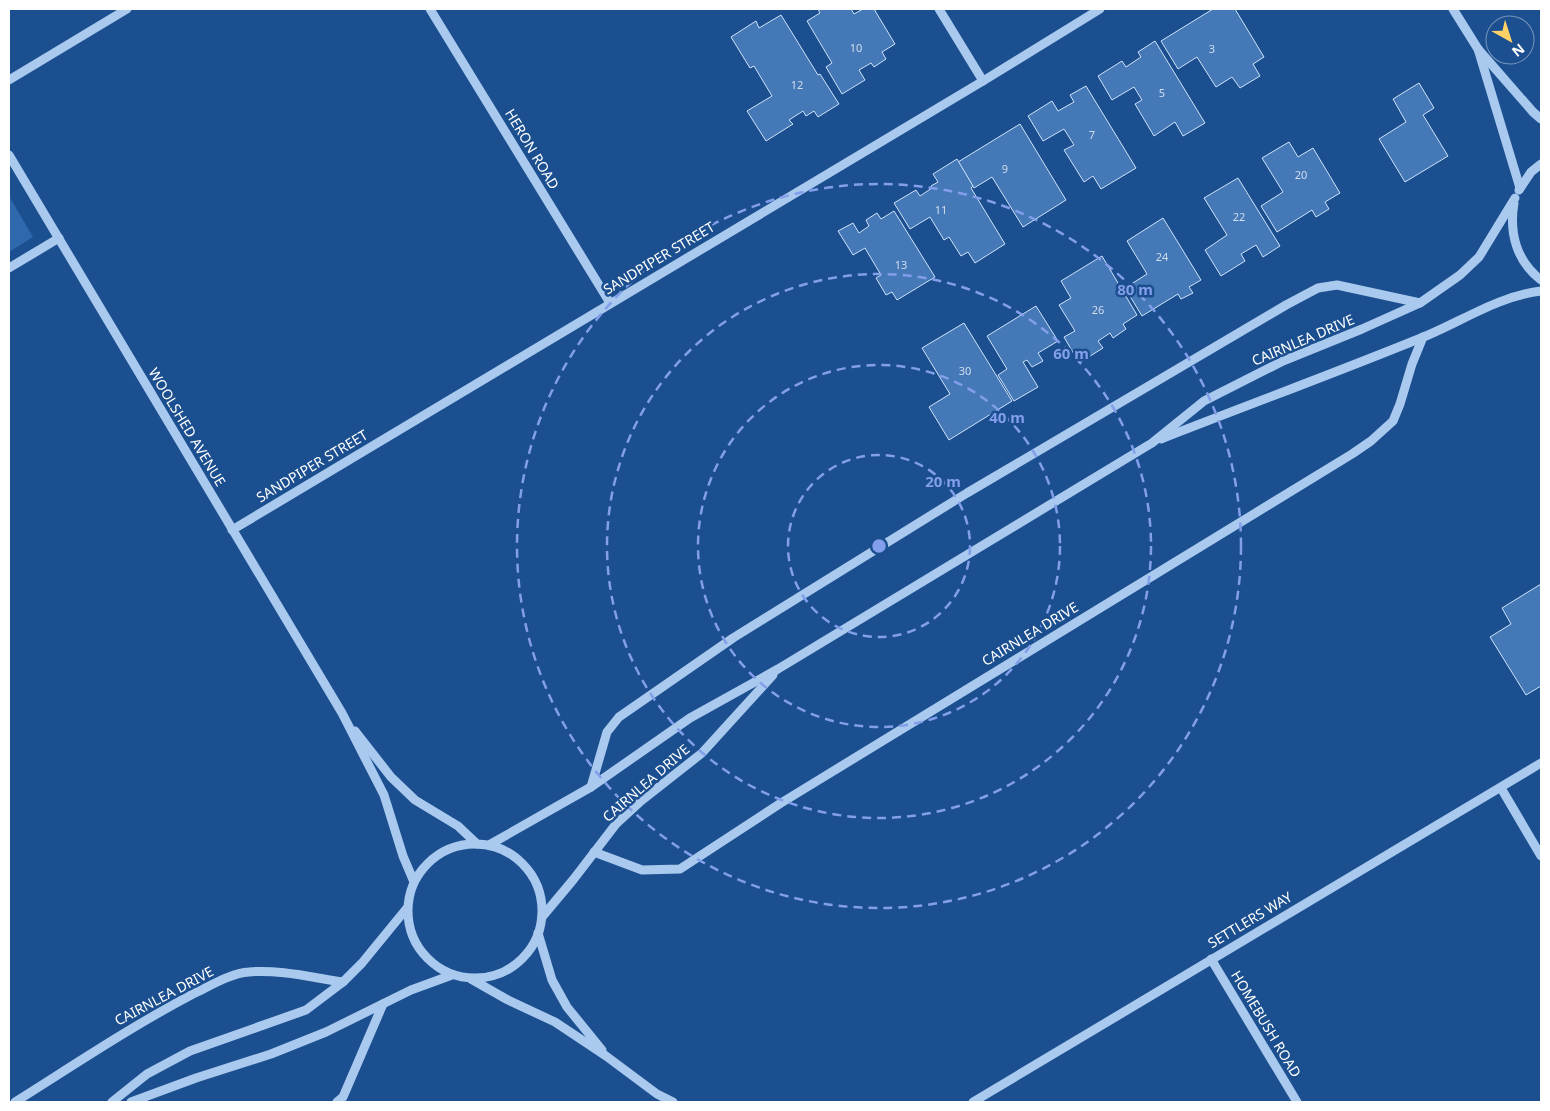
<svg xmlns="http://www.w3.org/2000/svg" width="1550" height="1111" viewBox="0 0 1550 1111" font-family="'Noto Sans',sans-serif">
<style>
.green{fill:#2e69ad}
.building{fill:#4478b7;stroke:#cfe3fa}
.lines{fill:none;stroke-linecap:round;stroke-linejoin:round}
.minor{stroke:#a9c9ee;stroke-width:9}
.ring{fill:none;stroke:#839eea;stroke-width:2.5;stroke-dasharray:9 6}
.labels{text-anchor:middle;stroke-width:5;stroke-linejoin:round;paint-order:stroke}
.number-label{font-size:11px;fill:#d0dded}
.street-label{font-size:14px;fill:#fff;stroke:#1b4f8f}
.centre{fill:#839eea;stroke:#1b4f8f;stroke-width:2.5}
.ring-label{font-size:15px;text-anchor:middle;font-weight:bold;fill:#839eea;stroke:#1b4f8f;stroke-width:5;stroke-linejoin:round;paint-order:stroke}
</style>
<rect width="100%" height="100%" fill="#1b4f8f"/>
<!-- green -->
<path class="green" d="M9,196L33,237L9,252Z"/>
<!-- building -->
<g class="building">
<path d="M818,9H851L854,14L863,9H874L895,44L882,52L886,59L874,67L871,63L859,70L865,80L842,94L826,67L832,63L807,21L820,13Z"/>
<path d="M1213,9H1235L1264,57L1253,64L1260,76L1240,88L1232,77L1216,87L1197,57L1178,69L1161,41Z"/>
<path d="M781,15L818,75L820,74L839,104L818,117L814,111L806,116L803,111L789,120L793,124L766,141L747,111L772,96L754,66L750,68L731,37L756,21L759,28Z"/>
<path d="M1155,41L1205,123L1183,136L1175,122L1154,136L1135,104L1142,100L1134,87L1112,100L1098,76L1122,61L1126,67L1141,57L1138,52Z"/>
<path d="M1419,83L1434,108L1423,115L1448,156L1405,182L1379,139L1406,122L1393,99Z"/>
<path d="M1086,86L1136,168L1101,189L1093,176L1084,182L1064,150L1074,145L1064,129L1043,141L1028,116L1052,101L1058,111L1074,102L1070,95Z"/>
<path d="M1020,124L1066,200L1023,227L992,177L974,188L958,162Z"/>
<path d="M1289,142L1298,157L1313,148L1340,193L1325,202L1329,209L1316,217L1312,210L1277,232L1261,206L1283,192L1262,158Z"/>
<path d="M957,159L973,186L971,188L1005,244L975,263L968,252L961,256L949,237L944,240L930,217L910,229L894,203L916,190L920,196L932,188L931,186L938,182L933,174Z"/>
<path d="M1238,178L1280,246L1263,257L1256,245L1241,254L1245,261L1221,276L1205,250L1227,235L1204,198Z"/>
<path d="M894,211L935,277L897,300L892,292L886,295L876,278L881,275L865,248L853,255L838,231L853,223L859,233L869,226L866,220L877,213L881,219Z"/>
<path d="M1163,218L1201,280L1189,287L1193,293L1181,299L1178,294L1142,316L1125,288L1147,274L1127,241Z"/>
<path d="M1102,256L1137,315L1123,324L1126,329L1113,338L1110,333L1098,341L1103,348L1079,363L1064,337L1075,331L1059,305L1071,298L1061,281Z"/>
<path d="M1036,306L1058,341L1038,353L1043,361L1032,367L1027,360L1023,362L1038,387L1014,401L998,375L1007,369L987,336Z"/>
<path d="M964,323L1012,401L949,440L929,407L950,394L922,348Z"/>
<path d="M1541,584V686L1526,695L1490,637L1511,624L1502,608Z"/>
</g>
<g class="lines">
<!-- minor -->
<g class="minor">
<path d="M430,9L610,303"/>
<path d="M939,9L983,81"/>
<path d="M1453,9L1478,49L1533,112L1541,119"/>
<path d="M1478,49L1520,188"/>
<path d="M9,80L127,9"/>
<path d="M9,155L342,713L384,795L403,856L414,882"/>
<path d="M1519,190L1531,172L1541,164"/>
<path d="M1514,203C1509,232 1516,261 1541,280"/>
<path d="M9,268L59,238"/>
<path d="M1161,439C1248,405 1335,373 1421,338C1461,322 1498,296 1541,291"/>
<path d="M232,530L983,81L1100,9"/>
<path d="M355,731L391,777L415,800L458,826L477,844"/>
<path d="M591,787L607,732L619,717L733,638L967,493L1286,305L1318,288L1337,285L1420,303"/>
<path d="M1501,788L1541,856"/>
<circle cx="475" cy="911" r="67"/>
<path d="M489,845L591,787L690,718L778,669L1152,443L1204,401L1283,361L1362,329L1420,303L1460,275L1479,257L1515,198"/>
<path d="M594,852L642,870L680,869L781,803L1352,454L1371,441L1393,421L1400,404L1412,364L1423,337"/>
<path d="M542,917L573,880L616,824L641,801L702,753L773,675"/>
<path d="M538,933L552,980L567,1007L602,1050"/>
<path d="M1211,959L1297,1102"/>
<path d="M471,979L508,1000L555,1022L606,1056L657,1094L673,1102"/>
<path d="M15,1102C74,1065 132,1026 193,994C210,986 231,973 249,972C277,969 315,978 343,982"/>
<path d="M112,1102L147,1074L190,1051L306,1010L343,982L362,963L407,908"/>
<path d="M131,1102L196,1078L271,1054L326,1032L411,990L452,975"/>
<path d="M337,1102L343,1097L383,1004"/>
<path d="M973,1102L1541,763"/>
</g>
</g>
<!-- distance rings -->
<g class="ring">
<circle cx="879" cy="546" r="91"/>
<circle cx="879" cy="546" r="181"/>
<circle cx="879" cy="546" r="272"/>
<circle cx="879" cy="546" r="362"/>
</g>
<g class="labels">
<!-- number labels -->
<g class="number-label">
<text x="856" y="52">10</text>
<text x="1212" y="53">3</text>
<text x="797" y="89">12</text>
<text x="1162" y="97">5</text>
<text x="1092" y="139">7</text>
<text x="1005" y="173">9</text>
<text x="1301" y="179">20</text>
<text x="941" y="214">11</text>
<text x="1239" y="221">22</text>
<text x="1162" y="261">24</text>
<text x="901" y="269">13</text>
<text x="1098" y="314">26</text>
<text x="965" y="375">30</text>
</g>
<!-- street labels -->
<g class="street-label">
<text transform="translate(532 149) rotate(59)" y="5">HERON ROAD</text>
<text transform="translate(659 258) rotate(-31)" y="5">SANDPIPER STREET</text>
<text transform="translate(1303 340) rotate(-23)" y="5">CAIRNLEA DRIVE</text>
<text transform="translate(187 427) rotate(59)" y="5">WOOLSHED AVENUE</text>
<text transform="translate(312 466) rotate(-31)" y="5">SANDPIPER STREET</text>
<text transform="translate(1030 634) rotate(-31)" y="5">CAIRNLEA DRIVE</text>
<text transform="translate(646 783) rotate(-41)" y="5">CAIRNLEA DRIVE</text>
<text transform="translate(1250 920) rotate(-31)" y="5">SETTLERS WAY</text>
<text transform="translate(164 996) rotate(-28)" y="5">CAIRNLEA DRIVE</text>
<text transform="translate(1266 1024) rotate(59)" y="5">HOMEBUSH ROAD</text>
</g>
</g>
<circle cx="879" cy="546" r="8" class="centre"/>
<g class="ring-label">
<text x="1135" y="295">80 m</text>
<text x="1071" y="359">60 m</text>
<text x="1007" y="423">40 m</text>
<text x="943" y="487">20 m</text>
</g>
<!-- border -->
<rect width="1550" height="1111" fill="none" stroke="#ffffff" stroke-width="20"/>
<!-- north arrow -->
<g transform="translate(1510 40) rotate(141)"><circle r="24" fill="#1b4f8f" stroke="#7695bc"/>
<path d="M0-4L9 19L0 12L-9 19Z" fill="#ffd166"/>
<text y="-8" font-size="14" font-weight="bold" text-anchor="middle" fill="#ffffff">N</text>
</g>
</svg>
